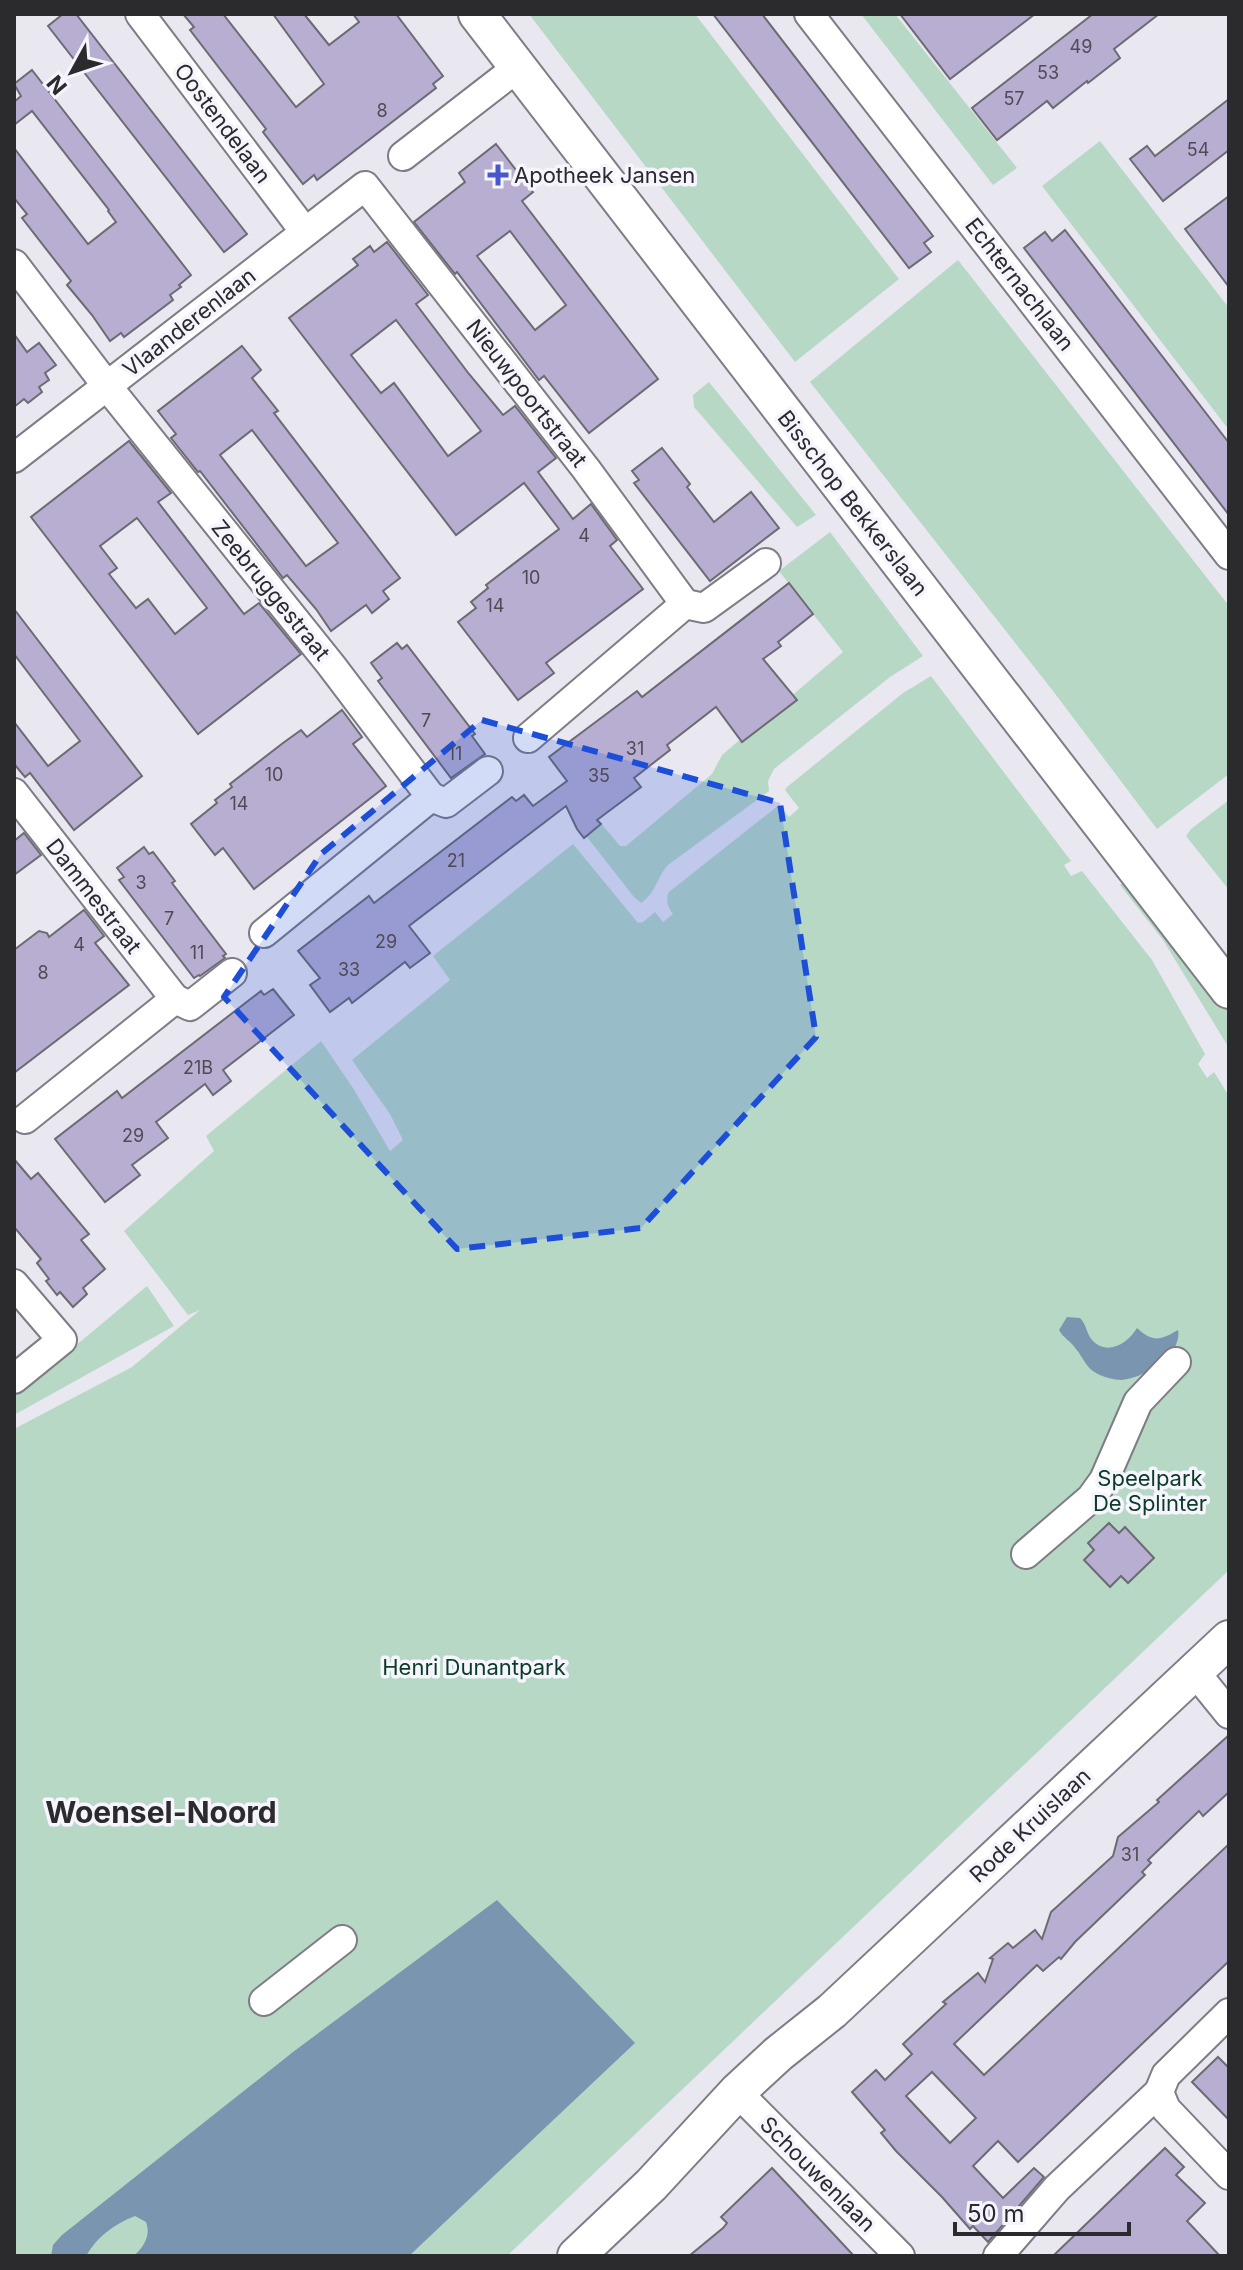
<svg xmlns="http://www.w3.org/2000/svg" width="1243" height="2270" viewBox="0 0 1243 2270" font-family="Inter,sans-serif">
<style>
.green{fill:#b8d8c6}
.water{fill:#7a95b0}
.building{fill:#b7aed1;stroke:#6c6a72;stroke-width:2;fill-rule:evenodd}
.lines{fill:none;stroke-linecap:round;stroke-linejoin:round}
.minor-casing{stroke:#7e7c84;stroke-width:32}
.major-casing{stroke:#7e7c84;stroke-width:40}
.minor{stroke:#fff;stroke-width:28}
.major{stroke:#fff;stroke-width:36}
.marked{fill:#1d4ed8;fill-opacity:0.2;stroke:#1d4ed8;stroke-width:6;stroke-dasharray:16 10;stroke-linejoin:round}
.poi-dot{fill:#4757cb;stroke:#f6f4fd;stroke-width:3}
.labels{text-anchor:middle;stroke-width:7;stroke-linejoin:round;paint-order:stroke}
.number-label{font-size:18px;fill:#4e4b56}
.street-label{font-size:22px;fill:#2b2a2d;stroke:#f6f4fd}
.poi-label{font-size:22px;fill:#2b2a2d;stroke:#f6f4fd;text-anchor:start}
.park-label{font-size:22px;fill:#0a3c27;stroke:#f6f4fd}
.district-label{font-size:30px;font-weight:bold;fill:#2b2a2d;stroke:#f6f4fd}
</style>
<rect width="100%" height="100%" fill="#e9e7f0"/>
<!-- green -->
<g class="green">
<path d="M529,14H695L899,279L795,362Z"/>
<path d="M861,14H895L1017,168L993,185Z"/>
<path d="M1100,141L1229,308V430L1042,186Z"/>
<path d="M958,260L1229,606V774L1157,829L1053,691L810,382Z"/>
<path d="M709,382L816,515L797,527L694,407L693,395Z"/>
<path d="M830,532L923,656L890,677L774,769L768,781L769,791L668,865C657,877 656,893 641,903L634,897L569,814L584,803L620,846H626L712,774L722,755L843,652L779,571Z"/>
<path d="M931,676L1071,861L1064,865L1071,876L1082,871L1152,960L1205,1054L1198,1064L1207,1078L1214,1072L1229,1096V1570L507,2256H14V1429L132,1367L200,1310L188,1315L124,1231L214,1151L206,1136L321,1041L353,1088L390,1151L403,1140L390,1114L352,1060L450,980L433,956L573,844L638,923L643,922L655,912L663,922L673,914C668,908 665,899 669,892L779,805L789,817L799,808L785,790L787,787L903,693Z"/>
<path d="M1229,800V890L1186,836L1191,829Z"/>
<path d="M1127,880L1229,1011V1048L1163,940L1120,885Z"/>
<path d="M147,1286L174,1326L14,1415V1397Z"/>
</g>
<!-- water -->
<g class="water">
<path d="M1067,1317L1080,1318C1087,1325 1086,1334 1093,1341C1108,1356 1128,1343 1137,1328C1153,1343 1161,1340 1178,1330C1183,1354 1143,1379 1121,1380C1114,1380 1103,1377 1096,1373C1086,1368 1083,1357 1076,1349C1071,1341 1064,1339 1059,1330Z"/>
<path d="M497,1900L635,2043L409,2256H134C144,2246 151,2236 146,2222L135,2216C114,2224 97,2237 86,2256H51L53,2245L62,2235L293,2052Z"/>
</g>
<!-- building -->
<g class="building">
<path d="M63,14H76L247,234L224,252L48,26Z"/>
<path d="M183,14H223L296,107L324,84L273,14H304L329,45L359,22L353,14H396L443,76L433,84L436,88L317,180L314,175L303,184L263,132L266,129L190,30L194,27Z"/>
<path d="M713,14H762L933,236L924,243L931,252L909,268Z"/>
<path d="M900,14H1035L950,79Z"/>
<path d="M1093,14H1159L1114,49L1120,58L1088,83L1087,81L1053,108L1047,101L997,140L972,108Z"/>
<path d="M32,70L191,275L179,285L181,287L170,295L173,300L124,337L121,333L110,341L92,315L67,285L71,281L22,218L27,214L14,198V148L88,244L116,222L108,211L109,210L32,111L14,125V102L21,96L14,84Z"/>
<path d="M1229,99V150L1163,201L1130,159L1147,146L1155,156Z"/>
<path d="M496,144L533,192L522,201L658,379L589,433L544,376L539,380L457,272L455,274L414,222L465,182L459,173ZM510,231L566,305L535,330L477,256Z"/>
<path d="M1229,196V287L1185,229Z"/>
<path d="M1065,230L1229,443V515L1024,248L1045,232L1052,241Z"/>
<path d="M387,242L428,295L416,304L469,374L503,415L515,406L556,458L538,472L573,519L591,504L617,540L610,546L643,589L546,663L554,673L518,700L458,622L476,608L471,602L488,588L486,585L559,529L524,483L456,535L289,318L358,265L353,259L370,246L374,252ZM396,320L481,431L448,456L394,383L381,393L351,355Z"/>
<path d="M14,334L27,352L39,343L56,365L45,373L49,380L39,387L42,392L28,403L24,399L14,407Z"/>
<path d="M242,346L261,370L252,378L278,411L274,413L400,578L383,591L389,599L372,613L366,605L331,631L316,609L287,575L283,578L200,471L198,472L171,438L176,434L158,411ZM252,430L338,543L306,566L220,455Z"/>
<path d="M129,441L171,493L158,502L244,614L259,603L301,654L198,734L31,517ZM137,518L207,608L175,634L148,599L136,608L109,574L117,568L100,546Z"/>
<path d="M662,448L690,484L687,487L714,522L751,492L779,528L710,581L634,483L639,480L632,471Z"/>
<path d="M789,583L813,614L778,642L781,646L763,659L797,700L742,742L716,707L667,745L670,750L634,778L641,787L597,820L601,824L584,838L577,829L566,806L409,926L430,953L410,968L405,962L352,1003L349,998L330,1012L310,985L320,978L298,951L369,896L374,903L512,797L516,801L524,795L533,806L567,781L549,757L637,691L642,697Z"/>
<path d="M14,609L142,776L74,830L30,773L25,777L14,764V722L48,766L80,741L14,654Z"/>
<path d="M397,643L402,649L407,645L475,734L472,736L485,754L451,778L378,681L382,678L371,663Z"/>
<path d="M342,710L362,737L353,744L386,786L254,889L223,848L215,855L191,824L217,803L215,800L232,787L230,784L283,743L301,730L307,737Z"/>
<path d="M24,833L41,855L14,875V841Z"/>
<path d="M144,847L149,854L153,852L175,881L172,883L226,954L223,956L225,958L200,976L199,975L194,978L119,880L124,877L117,868Z"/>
<path d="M84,910L104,936L95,943L129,985L14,1073V950L39,931L47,933L49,937Z"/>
<path d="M273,989L294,1015L223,1070L231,1081L213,1095L205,1084L156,1122L168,1138L132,1165L140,1175L105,1202L55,1139L117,1091L122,1098L261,991L264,995Z"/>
<path d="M14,1159L31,1179L38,1173L89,1234L81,1240L105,1269L83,1288L87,1294L73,1307L60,1292L57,1295L46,1281L49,1279L37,1263L41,1259L14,1227Z"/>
<path d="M1109,1523L1119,1533L1125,1527L1154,1558L1128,1583L1121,1576L1110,1587L1084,1560L1094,1550L1088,1543Z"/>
<path d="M1229,1735V1792L1203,1816L1199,1811L1148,1860L1151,1863L1142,1872L1145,1875L1075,1942L1061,1959L1059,1957L1043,1971L1037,1965L954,2044L984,2075L1229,1844V1961L1018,2162L998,2141L973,2166L1003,2198L1034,2168L1044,2177L988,2242L973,2226L970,2229L942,2197L896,2151L881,2133L885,2130L852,2092L876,2070L885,2080L912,2054L903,2044L946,2004L943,2002L978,1973L985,1982L993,1959L990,1958L1008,1943L1013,1948L1035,1930L1042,1939L1051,1912L1113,1856L1118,1837L1159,1802L1157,1800ZM932,2072L976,2118L950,2143L906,2096Z"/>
<path d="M1218,2057L1229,2068V2120L1192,2082Z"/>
<path d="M1165,2148L1184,2167L1176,2175L1205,2203L1187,2221L1220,2256H1053Z"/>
<path d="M772,2168L854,2256H689L723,2228L727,2223L721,2217Z"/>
</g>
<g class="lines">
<defs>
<g id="minor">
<path d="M140,14L305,232"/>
<path d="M809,14L1229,555"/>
<path d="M403,156L518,67"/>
<path d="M14,264L107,386L331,665L431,797"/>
<path d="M14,458L365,186L586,469L685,604"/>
<path d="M528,738L685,604L704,608L766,563"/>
<path d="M14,793L175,999"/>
<path d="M264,933L431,797L446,803L488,771"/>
<path d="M25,1119L175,999L190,1006L232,973"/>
<path d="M14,1284L62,1340L14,1379"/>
<path d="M1026,1554L1091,1498L1104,1480L1138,1402L1176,1362"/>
<path d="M1195,1672L1229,1714"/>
<path d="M264,2001L342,1940"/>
<path d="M737,2092L900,2256"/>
<path d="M1159,2092L1166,2109L1229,2175"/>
<path d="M998,2256L1057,2188L1159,2092L1166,2075L1229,2013"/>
</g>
<g id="major">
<path d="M477,14L1229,990"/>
<path d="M576,2256L651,2185L737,2092L778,2054L832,2011L1229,1639"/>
</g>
</defs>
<!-- minor casing -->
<use href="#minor" class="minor-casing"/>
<!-- major casing -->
<use href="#major" class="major-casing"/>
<!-- minor -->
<use href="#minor" class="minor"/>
<!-- major -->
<use href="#major" class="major"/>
</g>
<!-- marked area -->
<path class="marked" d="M482,720L780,803L816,1037L641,1228L457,1249L224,997L321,854Z"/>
<!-- markers -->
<path class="poi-dot" d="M494 163h8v8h8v8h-8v8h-8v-8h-8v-8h8z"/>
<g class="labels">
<!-- number labels -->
<g class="number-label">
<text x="1081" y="53">49</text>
<text x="1048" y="79">53</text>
<text x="1014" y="105">57</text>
<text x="382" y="117">8</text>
<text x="1198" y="156">54</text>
<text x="584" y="542">4</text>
<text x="531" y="584">10</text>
<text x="495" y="612">14</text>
<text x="426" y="727">7</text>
<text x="635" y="755">31</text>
<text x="455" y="760">11</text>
<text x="274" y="781">10</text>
<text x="599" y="782">35</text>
<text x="239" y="810">14</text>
<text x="456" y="867">21</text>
<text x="141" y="889">3</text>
<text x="169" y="925">7</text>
<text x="386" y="948">29</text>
<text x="79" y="951">4</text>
<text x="197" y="959">11</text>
<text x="349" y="976">33</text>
<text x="43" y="979">8</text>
<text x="198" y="1074">21B</text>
<text x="133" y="1142">29</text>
<text x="1130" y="1861">31</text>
</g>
<!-- street labels -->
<g class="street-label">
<text transform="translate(223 123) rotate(53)" y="8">Oostendelaan</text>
<text transform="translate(1020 284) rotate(52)" y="8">Echternachlaan</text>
<text transform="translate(189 322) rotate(-38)" y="8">Vlaanderenlaan</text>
<text transform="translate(527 393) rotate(52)" y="8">Nieuwpoortstraat</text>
<text transform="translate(853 503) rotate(52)" y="8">Bisschop Bekkerslaan</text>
<text transform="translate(271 590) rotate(51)" y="8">Zeebruggestraat</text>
<text transform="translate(94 896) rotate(52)" y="8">Dammestraat</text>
<text transform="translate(1030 1825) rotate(-43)" y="8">Rode Kruislaan</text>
<text transform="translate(818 2174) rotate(45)" y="8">Schouwenlaan</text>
</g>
<!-- poi labels -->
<g class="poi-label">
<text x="514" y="183">Apotheek Jansen</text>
</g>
<!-- park labels -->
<g class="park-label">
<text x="1150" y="1486">Speelpark<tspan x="1150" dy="25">De Splinter</tspan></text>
<text x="474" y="1675">Henri Dunantpark</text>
</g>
<!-- district labels -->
<g class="district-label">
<text x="161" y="1823">Woensel-Noord</text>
</g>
</g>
<!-- border -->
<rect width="1243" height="2270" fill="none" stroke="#2b2a2d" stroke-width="32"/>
<!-- north arrow -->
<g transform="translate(72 72) rotate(230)" stroke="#f6f4fd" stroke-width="6" paint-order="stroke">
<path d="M0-6L14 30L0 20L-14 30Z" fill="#2b2a2d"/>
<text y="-12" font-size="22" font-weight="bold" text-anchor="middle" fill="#2b2a2d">N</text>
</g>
<!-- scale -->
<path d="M955 2222v12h174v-12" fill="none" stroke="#2b2a2d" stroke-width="4"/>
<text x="967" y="2222" font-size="24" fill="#2b2a2d" stroke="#f6f4fd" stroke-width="6" paint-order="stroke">50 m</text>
</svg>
